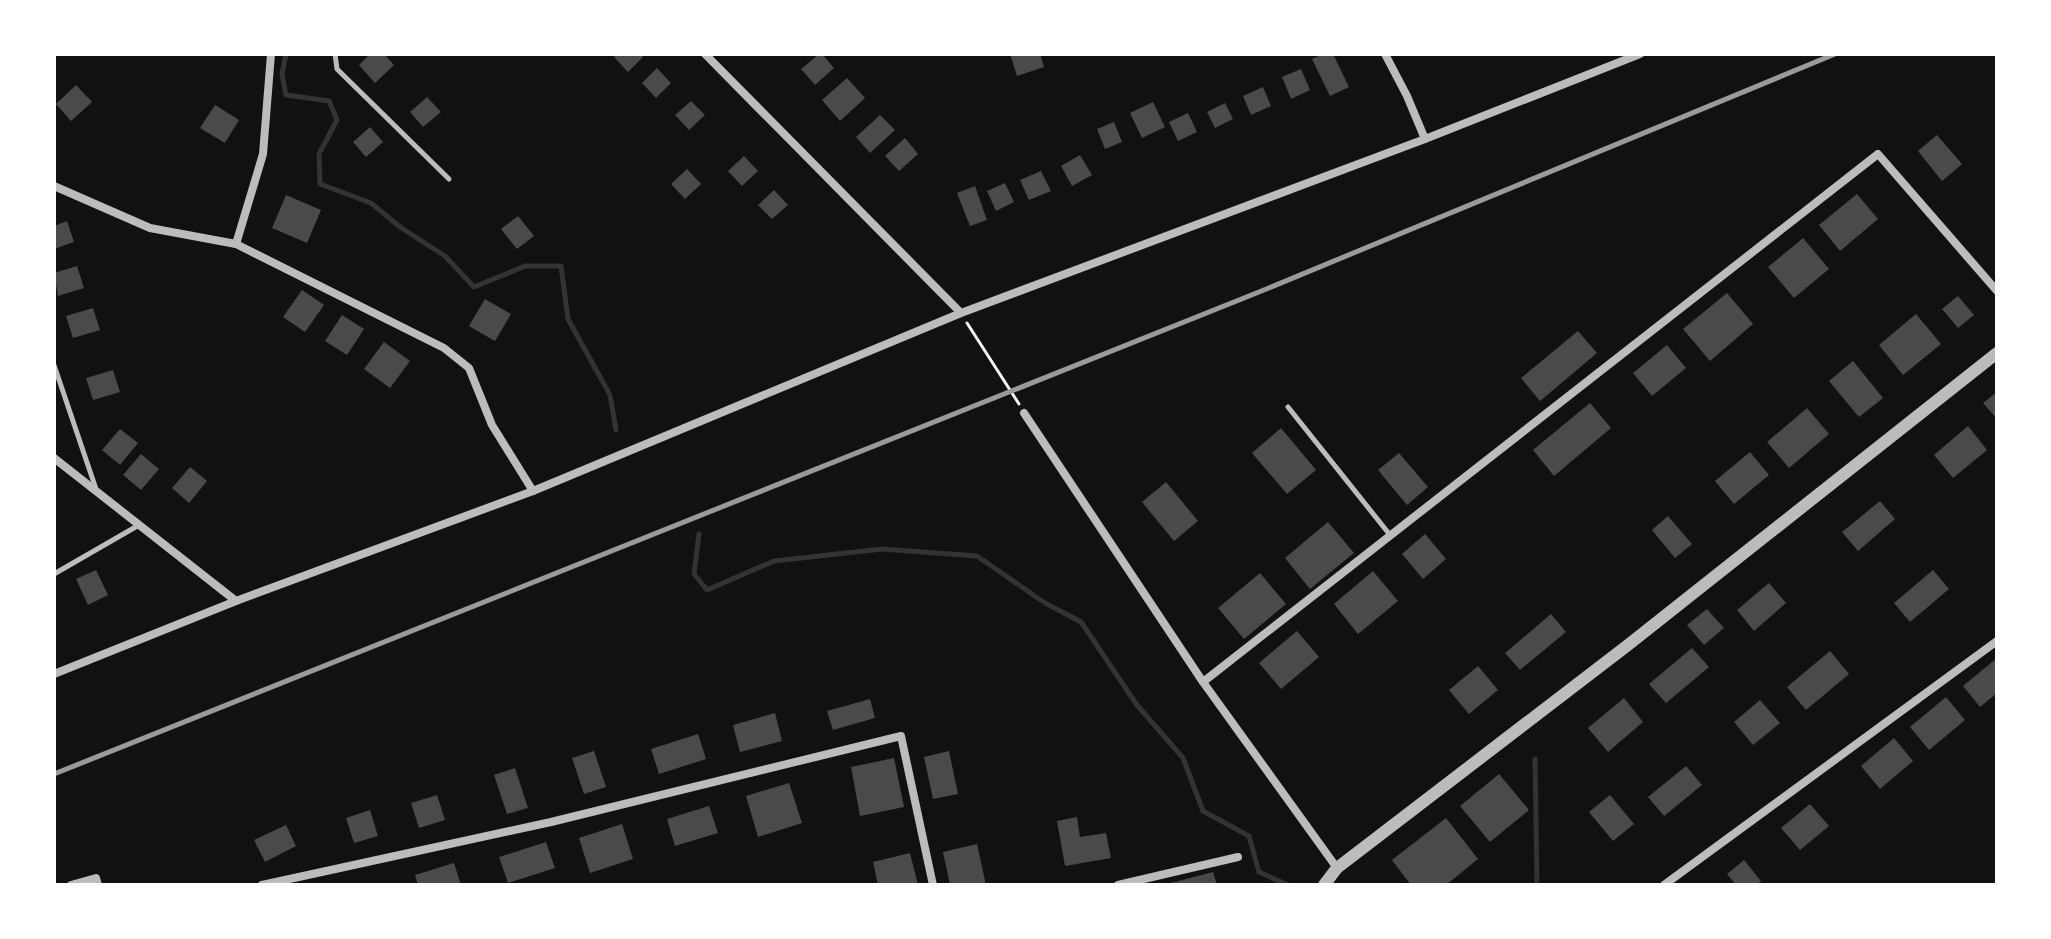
<svg xmlns="http://www.w3.org/2000/svg" width="2051" height="939" viewBox="0 0 2051 939" font-family="'IBM Plex Sans',sans-serif">
<style>
.lines{fill:none;stroke-linecap:round;stroke-linejoin:round}
.stream{stroke:#333;stroke-width:5}
.building{fill:#4a4a4a}
.path{stroke:#f5f5f5;stroke-width:3}
.service{stroke:#bcbcbc;stroke-width:5}
.minor{stroke:#bcbcbc;stroke-width:8}
.tertiary{stroke:#bcbcbc;stroke-width:12}
.rail{stroke:#9a9a9a;stroke-width:5}
</style>
<rect width="100%" height="100%" fill="#111"/>
<g class="lines">
<!-- stream -->
<g class="stream">
<path d="M286,54L282,74L286,95L329,101L337,120L319,154L320,184L371,203L400,227L445,256L474,287L525,266H561L568,319L610,395L616,430"/>
<path d="M699,534L694,574L707,590L774,561L882,549L977,556L1045,603L1081,622L1137,705L1183,758L1203,811L1249,836L1259,872L1288,885"/>
<path d="M1535,759L1537,885"/>
</g>
</g>
<!-- building -->
<g class="building">
<path d="M370,54H384L394,65L375,83L359,65Z"/>
<path d="M617,54H640L643,57L628,72L614,57Z"/>
<path d="M819,54H822L834,68L815,85L801,69Z"/>
<path d="M1010,54H1040L1044,67L1017,76Z"/>
<path d="M1323,54H1333L1349,87L1330,96L1312,59Z"/>
<path d="M657,68L671,83L656,98L642,83Z"/>
<path d="M1301,69L1310,90L1291,99L1282,77Z"/>
<path d="M847,78L865,98L840,121L822,100Z"/>
<path d="M76,85L92,102L71,121L56,104Z"/>
<path d="M1263,87L1271,106L1251,115L1243,96Z"/>
<path d="M427,97L441,112L423,127L410,112Z"/>
<path d="M691,101L705,115L689,130L675,115Z"/>
<path d="M1153,102L1165,127L1142,138L1130,113Z"/>
<path d="M1225,103L1233,119L1215,128L1207,112Z"/>
<path d="M215,105L239,120L225,143L200,128Z"/>
<path d="M1188,113L1197,132L1178,141L1169,122Z"/>
<path d="M880,115L895,130L870,153L856,137Z"/>
<path d="M1114,122L1122,142L1105,149L1097,129Z"/>
<path d="M370,127L383,142L366,157L353,142Z"/>
<path d="M1937,135L1962,164L1942,181L1918,151Z"/>
<path d="M905,138L918,154L899,171L885,156Z"/>
<path d="M1080,155L1092,175L1072,186L1061,166Z"/>
<path d="M744,156L758,171L742,186L728,171Z"/>
<path d="M687,169L701,184L685,199L671,184Z"/>
<path d="M1041,171L1051,191L1029,200L1020,180Z"/>
<path d="M1005,183L1014,202L996,211L987,191Z"/>
<path d="M975,186L987,220L970,226L957,193Z"/>
<path d="M774,190L788,205L772,219L758,205Z"/>
<path d="M1857,194L1878,219L1840,251L1819,225Z"/>
<path d="M286,195L321,210L307,243L272,228Z"/>
<path d="M518,216L534,236L517,249L501,229Z"/>
<path d="M67,221L74,242L54,249V226Z"/>
<path d="M1803,238L1829,269L1794,298L1768,267Z"/>
<path d="M77,266L84,288L58,296L54,273Z"/>
<path d="M302,290L324,305L305,332L283,317Z"/>
<path d="M1727,293L1753,324L1710,361L1683,329Z"/>
<path d="M1958,296L1974,315L1958,328L1942,309Z"/>
<path d="M485,299L511,314L495,341L469,326Z"/>
<path d="M93,308L100,330L73,338L66,316Z"/>
<path d="M1916,314L1941,344L1903,375L1879,345Z"/>
<path d="M342,315L364,329L347,355L325,341Z"/>
<path d="M1578,331L1597,353L1540,401L1521,378Z"/>
<path d="M384,342L410,361L390,388L364,369Z"/>
<path d="M1667,345L1686,368L1652,396L1633,373Z"/>
<path d="M1853,361L1883,398L1859,417L1829,381Z"/>
<path d="M113,370L120,392L93,400L86,378Z"/>
<path d="M1997,392V419L1983,403Z"/>
<path d="M1590,403L1611,428L1554,476L1533,450Z"/>
<path d="M1807,408L1829,434L1789,468L1767,442Z"/>
<path d="M1968,426L1987,450L1953,478L1934,455Z"/>
<path d="M1281,428L1316,470L1287,494L1252,453Z"/>
<path d="M120,429L138,443L120,465L102,450Z"/>
<path d="M1750,452L1769,475L1734,504L1715,481Z"/>
<path d="M1399,453L1428,487L1407,505L1378,470Z"/>
<path d="M141,454L159,469L141,490L123,475Z"/>
<path d="M190,467L207,481L189,503L172,488Z"/>
<path d="M1166,482L1198,521L1174,541L1142,502Z"/>
<path d="M1880,501L1895,519L1858,551L1842,532Z"/>
<path d="M1668,516L1692,544L1675,558L1652,530Z"/>
<path d="M1328,522L1354,553L1310,589L1285,558Z"/>
<path d="M1425,534L1446,559L1423,579L1402,554Z"/>
<path d="M96,570L108,595L88,605L76,579Z"/>
<path d="M1933,570L1949,589L1910,622L1894,603Z"/>
<path d="M1373,571L1398,601L1358,634L1334,604Z"/>
<path d="M1260,573L1286,604L1244,639L1218,608Z"/>
<path d="M1769,583L1786,603L1754,631L1737,610Z"/>
<path d="M1707,609L1724,628L1704,645L1687,625Z"/>
<path d="M1551,614L1566,632L1520,670L1505,653Z"/>
<path d="M1297,631L1319,657L1281,689L1259,663Z"/>
<path d="M1692,648L1709,667L1666,703L1649,684Z"/>
<path d="M1830,651L1849,674L1806,710L1787,687Z"/>
<path d="M1997,658V693L1980,707L1963,686Z"/>
<path d="M1478,666L1498,690L1469,714L1449,690Z"/>
<path d="M1946,697L1965,720L1929,750L1910,727Z"/>
<path d="M1624,698L1643,722L1608,752L1588,728Z"/>
<path d="M870,699L875,718L833,730L827,711Z"/>
<path d="M1760,700L1780,723L1753,745L1734,722Z"/>
<path d="M775,713L782,741L740,752L733,725Z"/>
<path d="M698,734L706,759L659,774L651,749Z"/>
<path d="M1894,738L1913,761L1880,789L1861,766Z"/>
<path d="M594,751L606,787L584,794L572,758Z"/>
<path d="M949,751L958,794L933,799L924,757Z"/>
<path d="M894,758L904,807L860,816L851,767Z"/>
<path d="M1686,766L1702,785L1664,816L1648,797Z"/>
<path d="M515,768L528,808L507,814L494,775Z"/>
<path d="M1499,774L1529,810L1490,842L1460,806Z"/>
<path d="M789,783L802,823L758,837L746,796Z"/>
<path d="M437,795L445,820L419,828L411,803Z"/>
<path d="M1610,795L1634,824L1613,841L1589,812Z"/>
<path d="M1810,804L1829,826L1800,850L1781,828Z"/>
<path d="M709,806L718,833L675,846L667,819Z"/>
<path d="M370,810L378,836L354,843L346,818Z"/>
<path d="M1077,817L1080,837L1106,833L1111,858L1065,866L1057,821Z"/>
<path d="M1446,818L1478,859L1446,885H1411L1392,860Z"/>
<path d="M622,824L633,859L590,873L579,838Z"/>
<path d="M286,825L296,846L265,862L254,840Z"/>
<path d="M546,842L555,868L508,883L499,857Z"/>
<path d="M977,844L986,885H950L943,852Z"/>
<path d="M910,853L918,885H878L873,862Z"/>
<path d="M1744,860L1761,881L1756,885H1736L1727,874Z"/>
<path d="M454,863L461,885H418L415,875Z"/>
<path d="M1213,872L1217,885H1167V884Z"/>
</g>
<g class="lines">
<!-- path -->
<path class="path" d="M967,323L1019,404"/>
<!-- service -->
<g class="service">
<path d="M335,54L337,69L449,179"/>
<path d="M54,365L96,489"/>
<path d="M1288,407L1390,535"/>
<path d="M54,574L139,525"/>
</g>
<!-- minor -->
<g class="minor">
<path d="M705,54L961,313"/>
<path d="M1385,54L1407,96L1425,139"/>
<path d="M54,186L150,228L236,244L444,348L469,368L492,425L533,491"/>
<path d="M236,244L263,154L271,54"/>
<path d="M1024,413L1203,682L1337,868"/>
<path d="M54,458L236,601"/>
<path d="M54,674L236,601L533,491L961,313L1425,139L1640,54"/>
<path d="M1203,682L1878,154L1997,291"/>
<path d="M71,885L96,878L98,885"/>
<path d="M262,885L551,822L901,736L933,885"/>
<path d="M1118,885L1238,857"/>
<path d="M1664,885L1997,641"/>
</g>
<!-- tertiary -->
<path class="tertiary" d="M1324,885L1337,868L1628,645L1997,353"/>
<!-- rail -->
<path class="rail" d="M54,774L1259,292L1835,54"/>
</g>
<!-- border -->
<rect width="2051" height="939" fill="none" stroke="#ffffff" stroke-width="112"/>
</svg>
